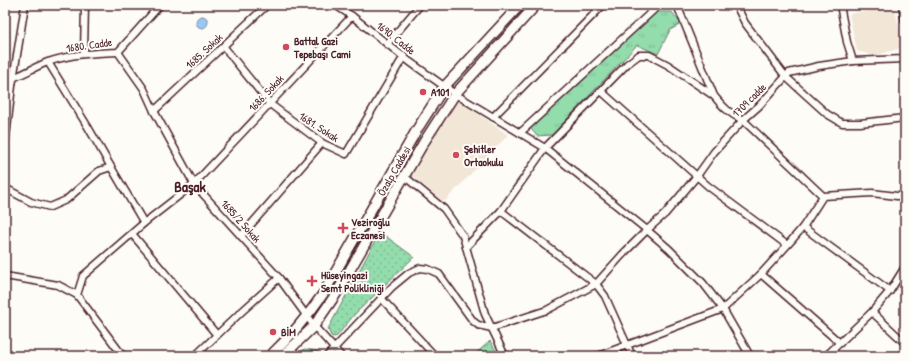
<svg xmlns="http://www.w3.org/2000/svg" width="910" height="361" viewBox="0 0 910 361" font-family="'Patrick Hand',sans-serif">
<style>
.built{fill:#f2e6d6}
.grass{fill:url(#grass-dots);stroke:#6e7e6c}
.park{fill:url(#park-tufts);stroke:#6e7e6c}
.water{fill:#9ac8f4;stroke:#7a84a4}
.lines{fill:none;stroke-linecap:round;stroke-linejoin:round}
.street-casing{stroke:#4a1f2b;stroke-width:9}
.secondary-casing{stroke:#4a1f2b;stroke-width:12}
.street{stroke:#fdfcf7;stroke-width:6}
.secondary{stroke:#fdfcf7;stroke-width:9}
.poi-dot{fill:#d1495b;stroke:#fdfcf7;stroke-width:1.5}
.labels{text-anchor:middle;stroke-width:4;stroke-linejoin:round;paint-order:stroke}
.street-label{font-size:11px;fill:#4a1f2b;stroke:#fdfcf7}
.poi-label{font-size:11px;font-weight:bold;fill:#4a1f2b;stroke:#fdfcf7;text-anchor:start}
.district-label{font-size:15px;font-weight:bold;fill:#4a1f2b;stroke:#fdfcf7}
</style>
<defs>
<pattern id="grass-dots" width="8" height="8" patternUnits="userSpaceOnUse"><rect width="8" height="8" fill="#93dcac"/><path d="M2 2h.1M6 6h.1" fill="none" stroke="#80bc94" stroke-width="1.8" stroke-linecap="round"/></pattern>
<pattern id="park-tufts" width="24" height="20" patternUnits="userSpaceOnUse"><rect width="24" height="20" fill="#93dcac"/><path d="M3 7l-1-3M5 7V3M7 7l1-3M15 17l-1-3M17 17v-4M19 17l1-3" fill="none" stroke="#80bc94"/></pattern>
</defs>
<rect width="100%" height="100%" fill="#fdfcf7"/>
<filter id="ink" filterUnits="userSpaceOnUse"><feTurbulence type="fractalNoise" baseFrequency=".025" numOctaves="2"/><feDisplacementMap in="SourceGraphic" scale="8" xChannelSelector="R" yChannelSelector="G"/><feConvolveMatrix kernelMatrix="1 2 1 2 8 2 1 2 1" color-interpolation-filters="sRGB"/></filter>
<g filter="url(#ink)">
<!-- built -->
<g class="built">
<path d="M894,6L904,47L874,56L857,51L849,14Z"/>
<path d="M455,100L473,110L508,135L444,202L411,175Z"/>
</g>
<!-- grass -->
<g class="grass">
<path d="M380,232L414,257L354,315L337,336L334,337L331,336L328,329Z"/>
<path d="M304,349L318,351L316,356H297Z"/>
</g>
<!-- park -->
<g class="park">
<path d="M654,12H672L681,24L670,30L658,54L637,45L552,135L537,136L530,128Z"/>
<path d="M490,341L499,356H473Z"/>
</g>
<!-- water -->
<circle class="water" cx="202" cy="22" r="6"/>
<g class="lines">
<defs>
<g id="street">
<path d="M335,5L352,16L410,62L455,94L545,148L647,230L669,249L703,283L723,309L750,356"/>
<path d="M677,5L714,96C724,108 729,113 743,120L823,196"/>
<path d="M736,5L745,23L786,77L827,114L842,123H860L905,118"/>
<path d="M840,5L847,42L853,61"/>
<path d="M902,5L905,21"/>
<path d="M387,44L420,5"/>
<path d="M224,47L270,104L322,143L346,154L404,56"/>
<path d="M118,52L144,89L154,111L194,184L279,278L314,326L341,356"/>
<path d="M84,53L85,5"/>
<path d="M48,62L88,127L111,167"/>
<path d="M5,80C21,77 33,67 48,62C71,54 94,53 118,52L160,5"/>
<path d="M601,91L708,186L787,245"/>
<path d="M154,111L267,5"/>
<path d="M493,117L603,5"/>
<path d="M520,133L659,5"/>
<path d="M5,146L12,86L25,5"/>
<path d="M404,176L444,209L463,236L485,314L505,356"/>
<path d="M5,188L31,202L50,207L66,200L99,171L111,167L144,223"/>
<path d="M501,211L596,284L605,296L632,356"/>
<path d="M803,227L890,291"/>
<path d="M133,235L217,335"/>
<path d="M241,236L322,143"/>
<path d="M466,247L501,211L545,148L627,64L639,55H649L668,65L714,96"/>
<path d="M761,274L840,343"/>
<path d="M5,276L58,285L77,295"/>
<path d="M381,298L435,356"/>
<path d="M872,312L905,343"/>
<path d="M123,356L77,295L83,276L144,223L194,184L352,16"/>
<path d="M195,356L239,314L279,278"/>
<path d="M327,356L392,287L409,273L420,268L428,269L439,274L473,321L478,325L492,328L547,310L596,284L623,254L647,230L665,214L697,176L714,152L743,120L759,106L789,73L819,66L853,61L905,59"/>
<path d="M598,356L723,309L761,274L791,241L803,227L823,196L872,193L905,197"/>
<path d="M826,356L872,312L890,291L905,267"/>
</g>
<g id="secondary">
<path d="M270,356C290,337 307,317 323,294L416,131L444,87L520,5"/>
<path d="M283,356L314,326L336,294L424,142L455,94L536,5"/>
</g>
</defs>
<!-- street casing -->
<use href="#street" class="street-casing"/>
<!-- secondary casing -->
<use href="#secondary" class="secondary-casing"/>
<!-- street -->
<use href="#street" class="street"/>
<!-- secondary -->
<use href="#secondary" class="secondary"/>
</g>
</g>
<!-- markers -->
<g class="poi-dot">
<circle cx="286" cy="47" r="4"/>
<circle cx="423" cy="92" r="4"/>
<circle cx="456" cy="155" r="4"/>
<path d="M341 222h4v4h4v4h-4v4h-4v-4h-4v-4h4z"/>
<path d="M310 275h4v4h4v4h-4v4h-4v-4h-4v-4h4z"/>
<circle cx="273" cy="332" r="4"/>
</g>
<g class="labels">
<!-- street labels -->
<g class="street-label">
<text transform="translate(396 38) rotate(38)" y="4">1690. Cadde</text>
<text transform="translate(89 45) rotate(-8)" y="4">1680. Cadde</text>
<text transform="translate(204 51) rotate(-43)" y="4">1685. Sokak</text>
<text transform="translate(266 93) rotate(-47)" y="4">1686. Sokak</text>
<text transform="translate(749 100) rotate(-45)" y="4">1709 cadde</text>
<text transform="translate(319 127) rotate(33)" y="4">1681. Sokak</text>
<text transform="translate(394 171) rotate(-60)" y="4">Özalp Caddesi</text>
<text transform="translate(241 221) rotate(48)" y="4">1685/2 Sokak</text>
</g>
<!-- poi labels -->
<g class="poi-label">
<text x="294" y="45">Battal Gazi<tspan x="294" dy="13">Tepebaşı Cami</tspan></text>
<text x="431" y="96">A101</text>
<text x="464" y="153">Şehitler<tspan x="464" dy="13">Ortaokulu</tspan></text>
<text x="351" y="226">Veziroğlu<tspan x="351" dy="13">Eczanesi</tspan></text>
<text x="321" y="279">Hüseyingazi<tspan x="321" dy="13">Semt Polikliniği</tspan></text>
<text x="281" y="336">BİM</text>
</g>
<!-- district labels -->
<g class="district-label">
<text x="190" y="192">Başak</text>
</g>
</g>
<!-- margin -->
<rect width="910" height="361" fill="none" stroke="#fdfcf7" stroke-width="20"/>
<rect x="10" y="10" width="890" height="341" fill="none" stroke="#4a1f2b" stroke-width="1.5" filter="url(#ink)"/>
</svg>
